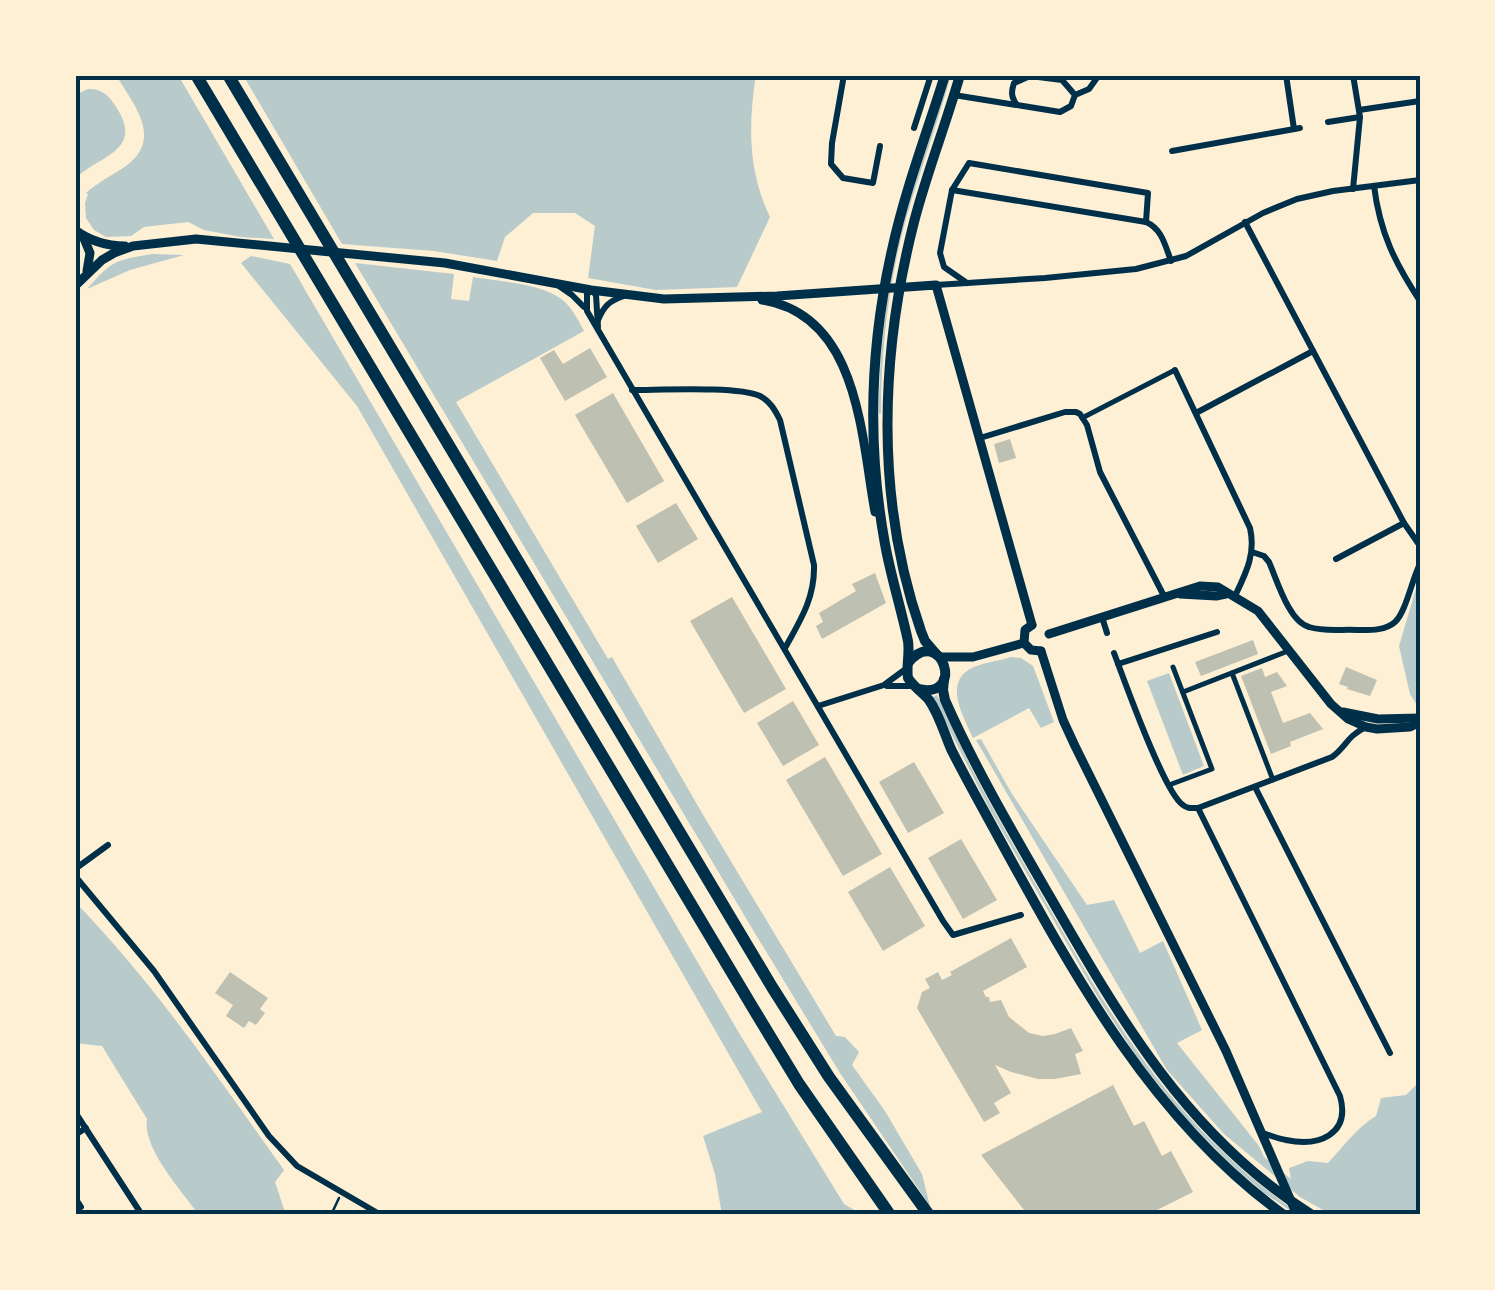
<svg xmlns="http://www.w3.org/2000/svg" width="1495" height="1290" viewBox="0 0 1495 1290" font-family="'Public Sans',sans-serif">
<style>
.green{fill:#b9caca}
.building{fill:#bec0b2}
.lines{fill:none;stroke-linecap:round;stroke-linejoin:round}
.path{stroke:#003049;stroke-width:2.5}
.pedestrian{stroke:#003049;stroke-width:5}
.minor{stroke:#003049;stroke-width:6}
.secondary{stroke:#003049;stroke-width:9}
.primary{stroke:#003049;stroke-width:10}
.motorway{stroke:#003049;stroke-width:12}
.neatline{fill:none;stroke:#003049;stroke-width:4}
</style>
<rect width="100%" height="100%" fill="#fdf0d5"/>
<!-- green -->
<g class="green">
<path d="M116,75H178L274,239L241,237L204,230L188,222L144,227L131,236L106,237L94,230L86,218L85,203L88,194L86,193C98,182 113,175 126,166C164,138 133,104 116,75Z"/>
<path d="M243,75H756C748,124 748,172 770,217L737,287L656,290L588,278L595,226L575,213H533L505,237L497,261L434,251L342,244Z"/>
<path d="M949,75H951C938,122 921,168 907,215C889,279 881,347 881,413L879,414C879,357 885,300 898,245C911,187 933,132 949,75Z"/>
<path d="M88,89C104,89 110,97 118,110C143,152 97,156 75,179V95Z"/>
<path d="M152,254L184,255L130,270L87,289C113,260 113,261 152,254Z"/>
<path d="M251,256L290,264L739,1033L844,1204L863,1215H722L715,1174L703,1136L762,1112L357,406L241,263Z"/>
<path d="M355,263L454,274L451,299L469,301L473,277C501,282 546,283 566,303C574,311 579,322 584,331L456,402L608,659L612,657L702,813L836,1036L845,1037L859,1052L852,1065L885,1111L922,1174L930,1206L840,1073L756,935Z"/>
<path d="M1420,575V706L1418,707L1410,694L1399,646Z"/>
<path d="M1011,657L1021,658L1033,666L1054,722L1041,728L1029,708L973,738C965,719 943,684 970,669C980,663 999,661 1011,657Z"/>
<path d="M1169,673L1204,766L1183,775L1147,681Z"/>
<path d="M937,695C950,719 960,746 973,771C1000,823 1030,874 1059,925C1125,1042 1188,1138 1301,1215H1297L1264,1193L1235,1168L1184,1117L1139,1060L1100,1001L989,808L933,697Z"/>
<path d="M981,739L1012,794L1087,905L1114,900L1140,953L1163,941L1202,1030L1177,1043L1259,1146L1264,1157L1291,1179L1289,1168L1308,1161L1328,1163C1344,1146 1356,1128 1376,1116L1381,1098L1406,1095L1420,1081V1215H1332L1300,1197L1224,1134L1167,1070L976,740Z"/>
<path d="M75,902C155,984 218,1078 284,1170L275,1182L286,1215H199C182,1191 142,1148 147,1119L102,1046L75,1043Z"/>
</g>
<!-- building -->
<g class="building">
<path d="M590,348L607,377L565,401L540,358L554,350L563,364Z"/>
<path d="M613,393L664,481L627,503L575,415Z"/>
<path d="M1010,439L1016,458L999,463L994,444Z"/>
<path d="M676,503L698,539L658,563L636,526Z"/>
<path d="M875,573L886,603L822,639L816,626L823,622L819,613L856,591L852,584Z"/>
<path d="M732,597L786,689L744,713L690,621Z"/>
<path d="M1253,640L1258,654L1201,676L1195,662Z"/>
<path d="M1346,667L1377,680L1370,696L1347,689L1348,687L1339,684Z"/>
<path d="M1262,668L1265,677L1277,672L1287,686L1271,692L1283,723L1310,713L1323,729L1290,742L1291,746L1271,754L1241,676Z"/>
<path d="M793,701L819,745L783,766L757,723Z"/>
<path d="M825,757L882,854L843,876L786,780Z"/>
<path d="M914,762L944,813L908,833L879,782Z"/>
<path d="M961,839L997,900L963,919L928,858Z"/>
<path d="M890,867L925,926L883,951L848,892Z"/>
<path d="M1011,938L1027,967L983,991L986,997H989L990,1002L1001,1000L1009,1017L1029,1033L1043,1036L1055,1034L1071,1028L1083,1051L1075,1054L1081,1074L1055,1079H1038L1011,1072L995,1065L1011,1093L994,1103L1000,1113L984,1122L917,1008L922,992L930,988L925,979L938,972L942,980L952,975L950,972Z"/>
<path d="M230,972L268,998L260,1009L265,1013L256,1025L249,1021L244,1028L226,1016L233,1005L215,993Z"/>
<path d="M1113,1085L1134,1126L1144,1121L1162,1156L1171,1151L1193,1192L1147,1215H1028L981,1155Z"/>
</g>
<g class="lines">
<!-- path -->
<path class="path" d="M331,1215L339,1198"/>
<!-- pedestrian -->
<g class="pedestrian">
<path d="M1082,418L1175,370"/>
<path d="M1232,673L1273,780"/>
<path d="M1183,692L1288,651"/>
<path d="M1169,785L1212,769L1173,667"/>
</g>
<!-- minor -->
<g class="minor">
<path d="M844,75L832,143L831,164L843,178L873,183L880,146"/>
<path d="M1286,75L1294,129"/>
<path d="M954,95L1016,105"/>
<path d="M1075,95L1062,80L1030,76L1014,83C1011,92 1011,97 1017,105L1060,112L1071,106L1075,95L1089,89L1099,75"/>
<path d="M1359,110L1420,101"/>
<path d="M1328,122L1360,117"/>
<path d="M914,128L931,75"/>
<path d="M1172,151L1300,128"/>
<path d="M1374,186C1380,233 1395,263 1420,301"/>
<path d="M1353,189L1360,117L1353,75"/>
<path d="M952,190L969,163L1148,193L1146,222"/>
<path d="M1245,222L1404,523L1420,546"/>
<path d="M967,283L944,267L940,253L952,190L1146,222C1162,229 1165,245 1171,261"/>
<path d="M936,285L1045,278L1136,269L1186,256L1263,213L1297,199L1333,191L1420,180"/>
<path d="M559,286L572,295L584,307"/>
<path d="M591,291L587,294V311L943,921L953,935L1021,915"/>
<path d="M592,291L596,295L598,327"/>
<path d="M598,320C604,306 609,301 624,296"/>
<path d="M1175,370L1250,528C1256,554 1246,573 1235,596"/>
<path d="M632,390C661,390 738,386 760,396C770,401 775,410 780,420L814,565C815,598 800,621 785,648"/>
<path d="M1196,413L1313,351"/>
<path d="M980,438L1065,412H1076L1080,414L1087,425L1100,472L1164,596"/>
<path d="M1252,552L1264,556L1269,562C1277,580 1289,622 1309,627C1324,632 1342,629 1357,630C1369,630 1385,631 1395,622C1406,612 1412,579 1420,564"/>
<path d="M1336,559L1404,523"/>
<path d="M1102,617L1107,633"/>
<path d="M1114,653C1124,679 1164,793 1183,805C1188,809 1191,808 1198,808L1332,757C1346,747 1347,736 1366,727"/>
<path d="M1118,664L1217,632"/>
<path d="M887,686H913"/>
<path d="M818,706L884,685L907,668"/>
<path d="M1255,787L1390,1053"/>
<path d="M1198,808L1340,1096C1351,1135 1318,1147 1286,1140C1278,1139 1270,1135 1262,1133"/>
<path d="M75,869L108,845"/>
<path d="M75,876L154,971L269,1136L297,1166L381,1215"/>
<path d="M75,1112L142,1215"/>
<path d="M75,1135L86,1128"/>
<path d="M75,1198L81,1207"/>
</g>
<!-- secondary -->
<g class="secondary">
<path d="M75,230C90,241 106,246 125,246"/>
<path d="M83,236L90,253L87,271"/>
<path d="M75,286L102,260L114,253L133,246L196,239L445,263L591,290L664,299L777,296L936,285L1032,625"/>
<path d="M762,300C859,315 861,436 875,512"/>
<path d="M1180,594L1216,596L1226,594"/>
<path d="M1032,625L1025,630L1024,643L1031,650L1041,651"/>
<path d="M1049,634L1200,586L1218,587L1258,611L1331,704L1348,719L1366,727L1377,729L1410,727L1420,722"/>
<path d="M1041,651L1063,720L1075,746L1226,1051L1297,1215"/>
<path d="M940,657H973L1024,643"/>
<path d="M1343,712L1378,719L1420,718"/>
</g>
<!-- primary -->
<g class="primary">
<path d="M945,75C927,133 905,190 892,250C870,347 867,446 885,544C891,577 901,608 908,641C910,654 906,666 908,678C914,687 922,692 929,700C939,714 944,733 951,749C961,769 972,789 983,809C1065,958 1144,1114 1284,1215"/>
<path d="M937,655L925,641L921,631C875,499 880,355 914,222C927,172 946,124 960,75"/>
<path d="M908,663C941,623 967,700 918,689"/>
<path d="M944,679L943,690L945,700C975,768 1012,831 1049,895C1120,1019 1188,1137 1312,1215"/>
</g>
<!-- motorway -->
<g class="motorway">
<path d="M196,75L753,1008L799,1084L890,1215"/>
<path d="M228,75L772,987L829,1077L929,1215"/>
</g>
</g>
<!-- border -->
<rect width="1495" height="1290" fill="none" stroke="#fdf0d5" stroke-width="155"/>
<rect x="78" y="78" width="1340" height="1134" class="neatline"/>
</svg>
